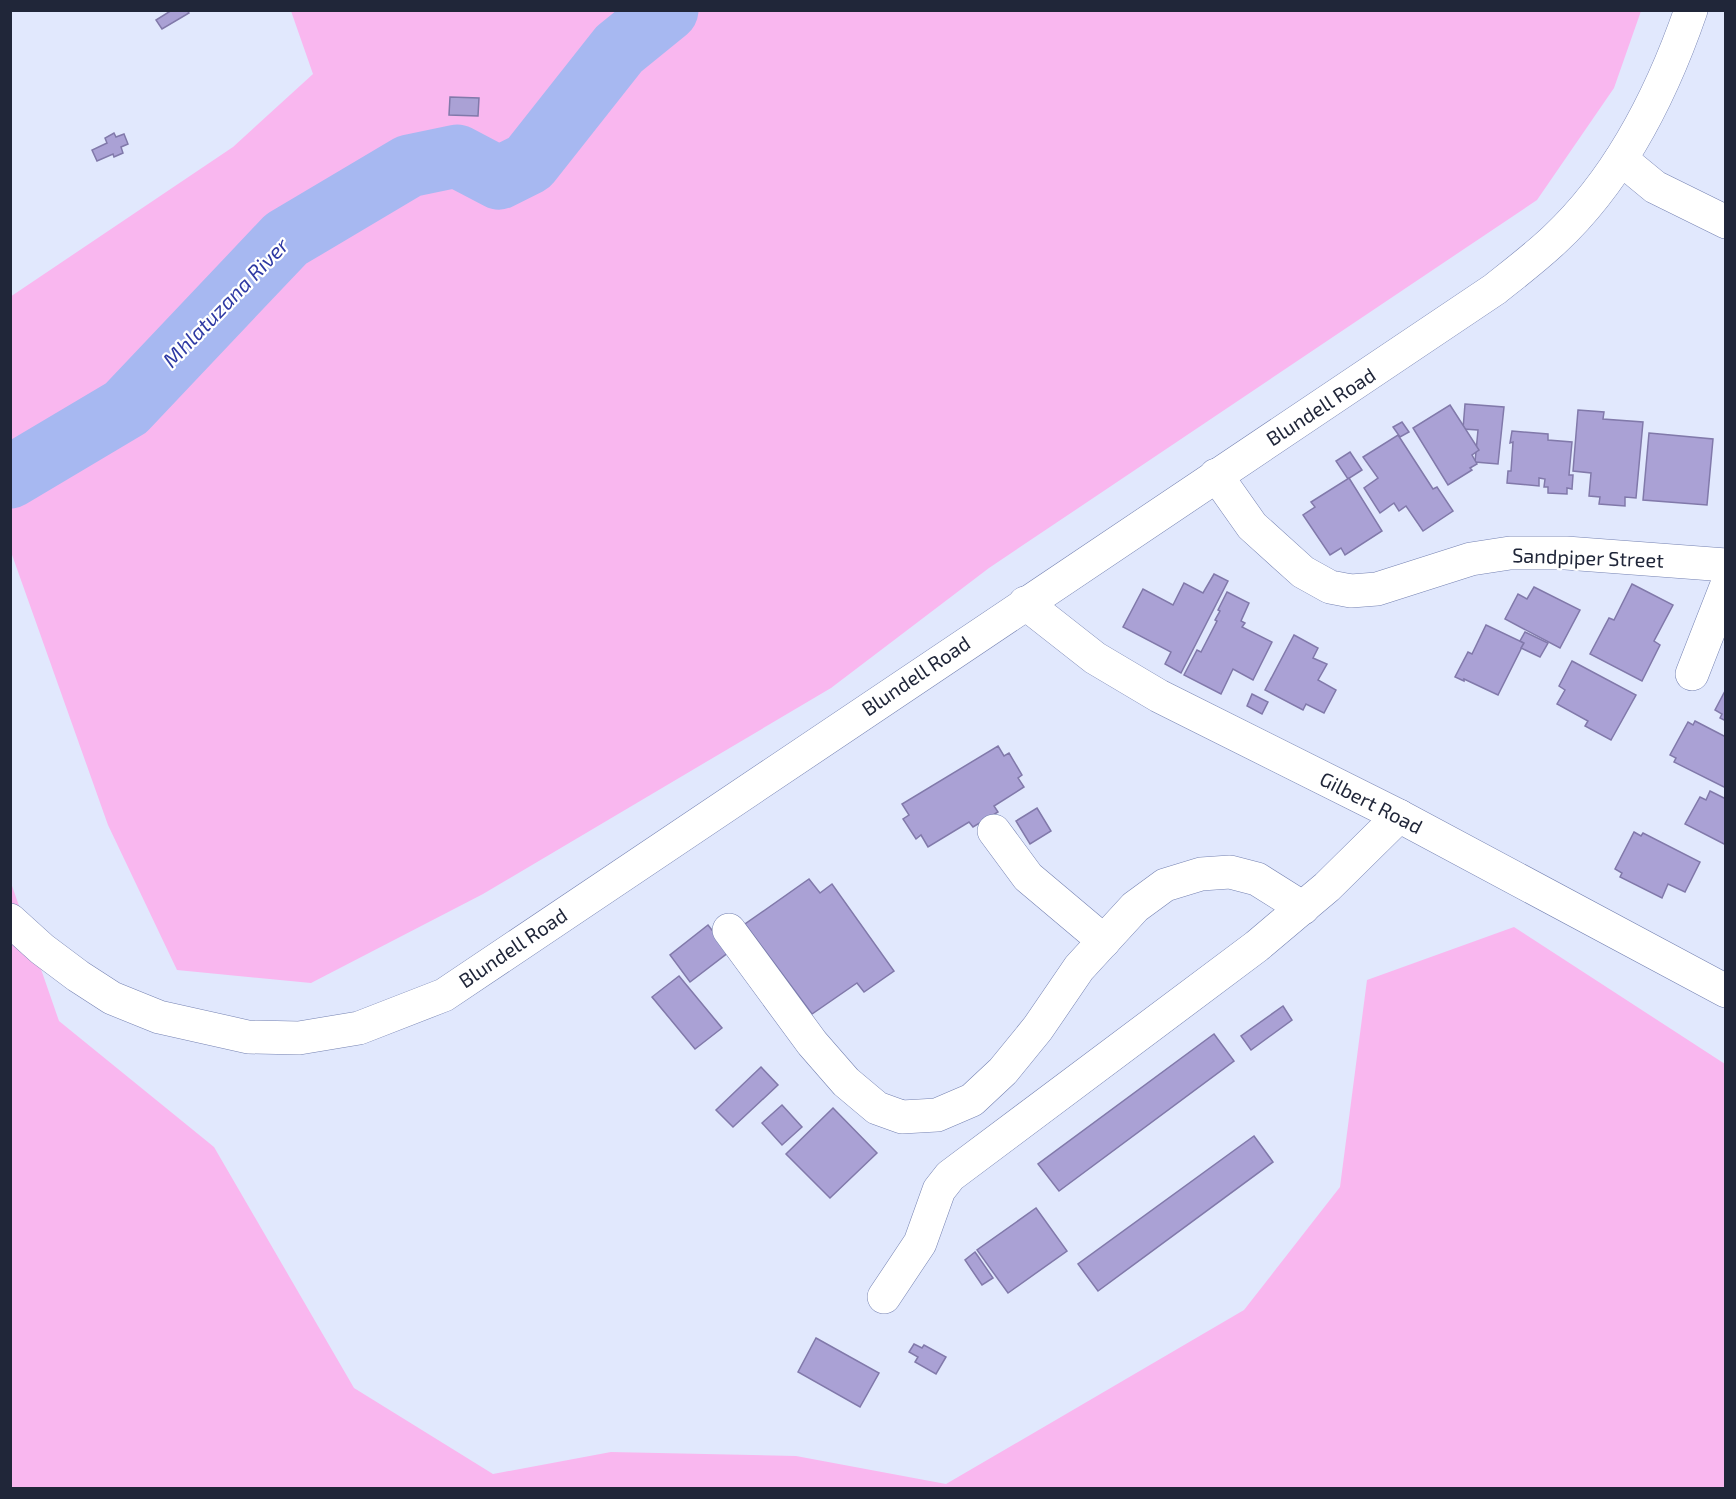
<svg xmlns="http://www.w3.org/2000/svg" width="1736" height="1499" viewBox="0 0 1736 1499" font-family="'Exo 2',sans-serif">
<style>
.green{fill:#f9b7ef}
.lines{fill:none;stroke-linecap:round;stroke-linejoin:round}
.river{stroke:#a7b8f1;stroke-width:63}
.building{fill:#aaa1d5;stroke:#8179aa;stroke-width:1.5}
.minor-casing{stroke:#7582b2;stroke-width:34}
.minor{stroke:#fff;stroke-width:33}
.labels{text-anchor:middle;stroke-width:4.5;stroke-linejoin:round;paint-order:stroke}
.street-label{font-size:20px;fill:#202639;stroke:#fff}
.water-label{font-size:21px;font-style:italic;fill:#2e39a3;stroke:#fff}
</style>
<rect width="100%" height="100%" fill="#e1e8fd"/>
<!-- green -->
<g class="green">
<path d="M291,11H1641L1614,88L1537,200L989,568L831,688L483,894L311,983L177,970L108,825L11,552L10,297L233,147L313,74Z"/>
<path d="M10,880L59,1021L214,1147L354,1388L493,1474L611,1452L796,1456L946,1484L1244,1310L1340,1187L1367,980L1514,927L1725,1064V1488H11Z"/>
</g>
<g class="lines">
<!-- river -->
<path class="river" d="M10,477L126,408L286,239L409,166L457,156L499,178L529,163L619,49L667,10"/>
</g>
<!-- building -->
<g class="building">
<path d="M172,10H187L189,13L162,29L156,20Z"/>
<path d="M450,97L479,98L478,116L449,115Z"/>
<path d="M114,133L116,137L124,134L128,144L121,147L123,153L114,157L113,154L97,161L92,150L107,143L105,138Z"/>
<path d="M1465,404L1504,407L1498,464L1475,462L1478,430L1463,429Z"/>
<path d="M1450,405L1479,450L1472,455L1477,464L1470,468L1472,470L1448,485L1413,428Z"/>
<path d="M1578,410L1604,412L1603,419L1643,422L1636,498L1625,497V506L1599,504L1600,497L1589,496L1591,473L1573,471Z"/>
<path d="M1402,422L1409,432L1400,437L1393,427Z"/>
<path d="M1512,431L1548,434V440L1572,442L1569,475H1573L1572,489L1567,488V494L1548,493V487H1544L1545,479L1539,478V486L1507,483L1508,471H1511L1513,442L1510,443Z"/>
<path d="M1649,433L1713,439L1707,505L1643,500Z"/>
<path d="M1398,435L1433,489L1437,487L1453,511L1423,531L1406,506L1399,511L1394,503L1380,513L1364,488L1378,478L1363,457Z"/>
<path d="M1350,452L1362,470L1348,479L1336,461Z"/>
<path d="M1349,478L1382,531L1345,555L1341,548L1330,555L1303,515L1315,507L1311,502Z"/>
<path d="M1214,574L1228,581L1181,673L1165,664L1171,652L1123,627L1143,589L1173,605L1184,583L1203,593Z"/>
<path d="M1632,584L1673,605L1654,641L1660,645L1642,681L1590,654L1609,618L1614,620Z"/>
<path d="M1534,587L1580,610L1560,648L1505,619L1518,594L1527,599Z"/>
<path d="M1227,592L1249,603L1241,621L1245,623L1242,627L1272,642L1253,680L1233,669L1221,694L1184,675L1197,650L1201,652L1217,621L1215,620L1220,611L1218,610Z"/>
<path d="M1486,625L1524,643L1498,695L1464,679V681L1455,677L1468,652L1472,654Z"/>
<path d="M1525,632L1548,643L1540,657L1521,648L1524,643L1520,641Z"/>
<path d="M1294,635L1318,648L1313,658L1327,664L1318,680L1336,690L1324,713L1306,704L1303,710L1265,690Z"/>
<path d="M1572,661L1636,695L1611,740L1585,726L1588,721L1557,704L1565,690L1559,686Z"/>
<path d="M1726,689V721L1720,718L1722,714L1715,710Z"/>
<path d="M1252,694L1268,702L1262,714L1247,706Z"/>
<path d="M1695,721L1726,737V788L1674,762L1676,758L1670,755L1688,722L1693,725Z"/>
<path d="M998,746L1004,756L1009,753L1022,775L1018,778L1024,787L994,806L998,812L973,827L969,822L928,847L921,835L916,839L903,819L909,815L902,804Z"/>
<path d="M1710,791L1726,799V845L1685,824L1700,797L1706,800Z"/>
<path d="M1037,808L1051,831L1030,844L1016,821Z"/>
<path d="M1634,832L1641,836L1643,833L1700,862L1685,892L1668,884L1662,898L1620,877L1622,873L1615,869Z"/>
<path d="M809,879L820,893L832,884L894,971L864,992L857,983L812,1014L745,924Z"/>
<path d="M708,925L729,952L690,982L670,955Z"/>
<path d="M679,976L722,1028L695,1049L652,997Z"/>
<path d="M1283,1006L1292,1020L1251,1050L1241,1036Z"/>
<path d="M1214,1034L1234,1061L1059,1191L1038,1164Z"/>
<path d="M761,1067L778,1085L733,1127L716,1110Z"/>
<path d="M782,1105L802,1127L782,1145L762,1123Z"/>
<path d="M833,1108L877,1153L830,1198L786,1154Z"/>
<path d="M1254,1136L1273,1162L1098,1291L1078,1264Z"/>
<path d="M1036,1208L1067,1251L1008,1293L977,1250Z"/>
<path d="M975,1252L993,1278L982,1285L965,1260Z"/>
<path d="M816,1338L879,1373L860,1407L798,1372Z"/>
<path d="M914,1344L922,1348L924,1345L946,1357L936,1374L915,1362L918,1357L909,1352Z"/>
</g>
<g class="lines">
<defs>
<g id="minor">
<path d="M1621,159L1655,187L1726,222"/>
<path d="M1216,475L1252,526L1303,572L1330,587L1351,591L1377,589L1471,559L1510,553H1566L1726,565"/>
<path d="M1025,603L1095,658L1159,696L1399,816L1726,991"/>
<path d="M1692,674L1726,587"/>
<path d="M994,831L1028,877L1104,941"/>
<path d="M10,920L42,949L78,976L112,998L159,1017L248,1037L299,1038L359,1028L444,995L1495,289C1515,273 1536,257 1555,239C1620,178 1662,94 1691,10"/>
<path d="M729,930L812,1043L846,1082L877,1108L902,1117L937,1115L972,1100L1003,1071L1038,1028L1079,968L1135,907L1165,885L1201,874L1230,872L1257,879L1303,908"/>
<path d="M884,1297L920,1243L939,1190L950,1176L1257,946L1327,887L1399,816"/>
</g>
</defs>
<!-- minor casing -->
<use href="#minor" class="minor-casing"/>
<!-- minor -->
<use href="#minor" class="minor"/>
</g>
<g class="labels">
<!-- street labels -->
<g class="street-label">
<text transform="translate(1321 407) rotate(-33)" y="7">Blundell Road</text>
<text transform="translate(1588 558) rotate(2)" y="7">Sandpiper Street</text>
<text transform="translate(916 676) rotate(-34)" y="7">Blundell Road</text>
<text transform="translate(1371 803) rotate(27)" y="7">Gilbert Road</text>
<text transform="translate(513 948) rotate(-34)" y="7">Blundell Road</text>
</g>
<!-- water labels -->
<g class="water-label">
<text transform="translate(226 303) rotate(-46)" y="7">Mhlatuzana River</text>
</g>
</g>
<!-- border -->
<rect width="1736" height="1499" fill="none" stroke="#202639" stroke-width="24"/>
</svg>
